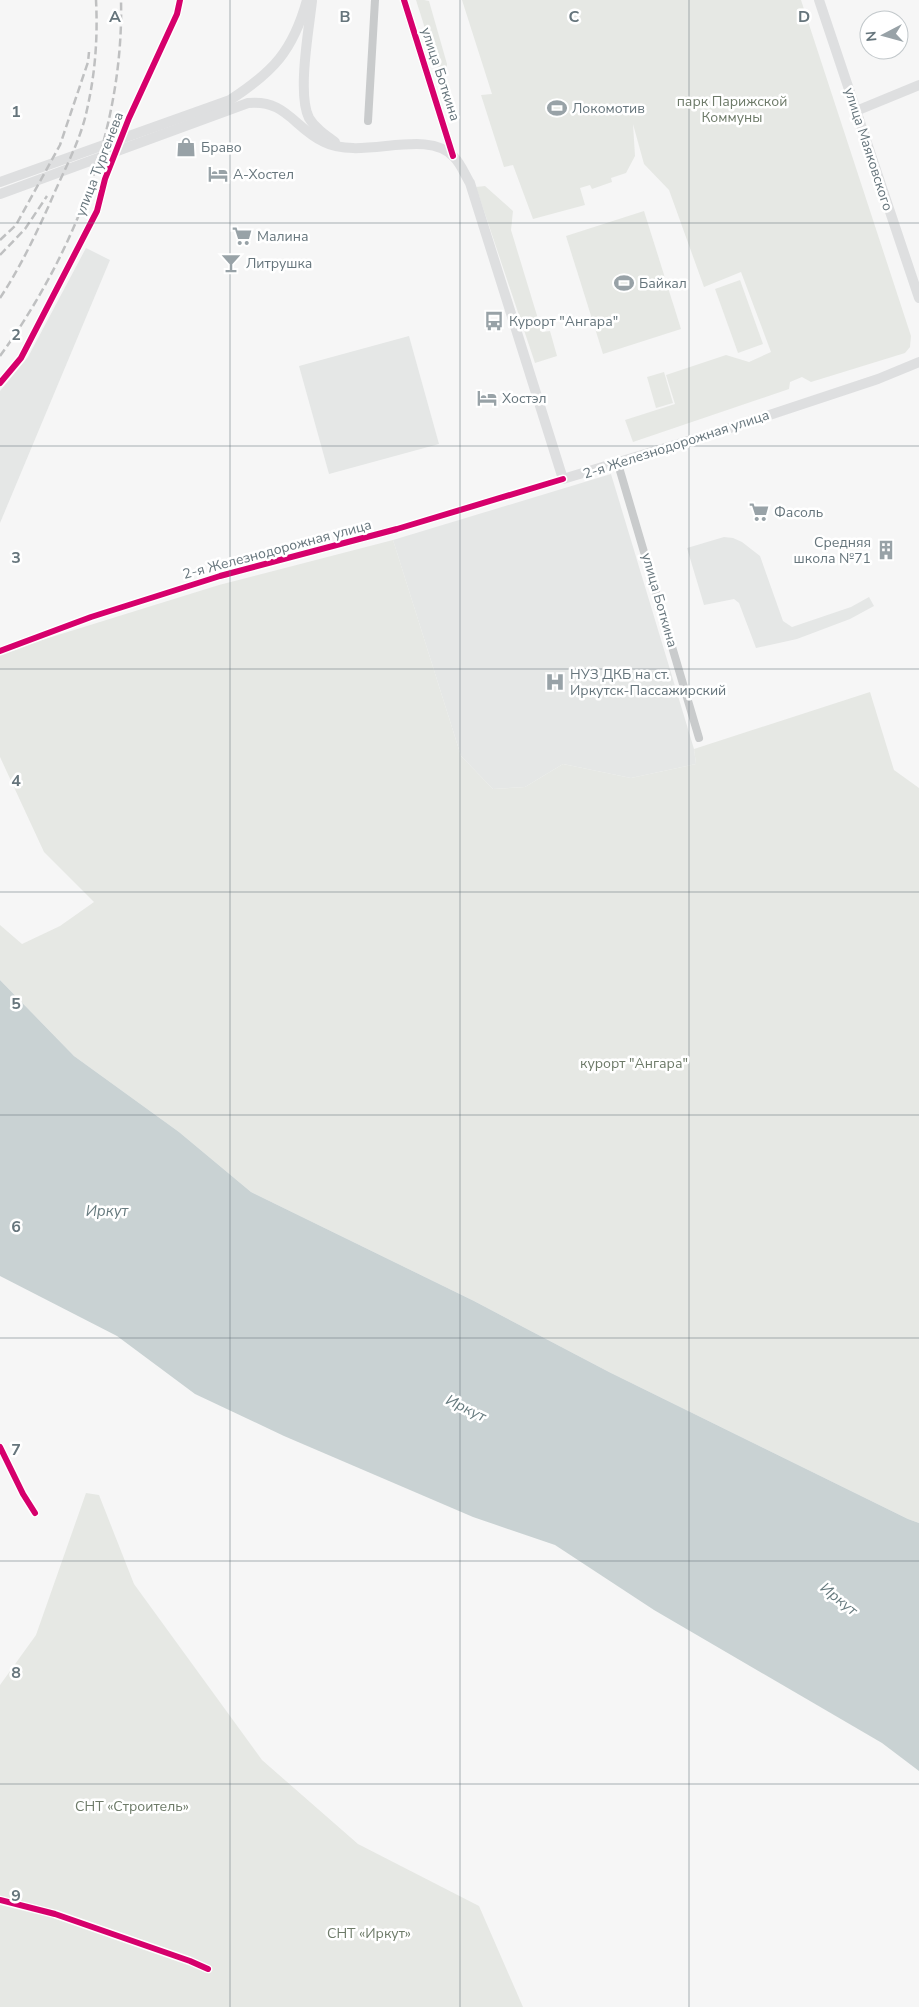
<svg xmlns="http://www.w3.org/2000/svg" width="919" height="2007" viewBox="0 0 919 2007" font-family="'Nunito Sans',sans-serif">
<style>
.built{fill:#e5e7e6}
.green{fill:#e6e8e4}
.water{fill:#c9d2d3}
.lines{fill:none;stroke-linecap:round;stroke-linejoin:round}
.minor{stroke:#c9cbcc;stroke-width:8}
.major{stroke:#dedfe0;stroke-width:10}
.rail{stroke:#bfc0c1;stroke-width:2.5;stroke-dasharray:8 4;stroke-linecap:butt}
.cycleway-casing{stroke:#fff;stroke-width:9}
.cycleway{stroke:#d6006c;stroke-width:6}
.grid{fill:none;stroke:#66757c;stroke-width:1;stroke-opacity:0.55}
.labels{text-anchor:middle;stroke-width:5;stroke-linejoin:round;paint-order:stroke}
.street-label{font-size:14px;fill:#66757c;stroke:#fff}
.park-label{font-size:14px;fill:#6d7a68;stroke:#fff}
.poi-label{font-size:14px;fill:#66757c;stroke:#fff;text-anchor:start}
.water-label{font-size:15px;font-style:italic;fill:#667a7e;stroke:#fff}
.grid-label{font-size:16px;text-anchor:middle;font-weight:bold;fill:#66757c;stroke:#fff;stroke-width:5;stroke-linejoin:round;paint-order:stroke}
</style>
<rect width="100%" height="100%" fill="#f6f6f6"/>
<!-- built -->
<g class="built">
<path d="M86,248L110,260L0,523V391L28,357Z"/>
<path d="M409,336L439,444L329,474L299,366Z"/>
<path d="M611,474L694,749L696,764L631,778L563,764L525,787L493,789L461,756L393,540Z"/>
<path d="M724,537L733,538L742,542L760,556L783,621L792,627L851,607L869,597L874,606L850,619L797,639L756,648L739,603L734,599L704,605L687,548Z"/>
</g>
<!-- green -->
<g class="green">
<path d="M424,0L429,1L447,64L446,72L440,76L416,0Z"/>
<path d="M462,0H801L911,336L910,347L905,353L811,382L802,377L790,382L789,389L633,442L625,420L675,404L666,375L726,355L749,362L771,352L741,272L704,287L669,190L644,164L633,124L635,156L626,173L611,178L612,182L592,189L590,185L580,188L585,205L533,219L513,165L504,167L481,95L492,94Z"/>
<path d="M485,186L513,211L511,230L542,332L550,331L557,356L535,363L476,187Z"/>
<path d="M644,211L681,329L603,354L566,236Z"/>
<path d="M740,280L763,344L738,353L715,289Z"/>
<path d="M664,372L673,403L656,408L647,377Z"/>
<path d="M393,540L461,756L493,789L525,787L563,764L631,778L696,764L694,749L870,692L894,770L919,788V1523L908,1519L609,1372L474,1301L251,1192L179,1132L74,1056L0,980V925L22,944L60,926L94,902L44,852L0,757V653L219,585Z"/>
<path d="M86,1493L99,1495L134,1584L262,1760L358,1844L479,1906L523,2007H0V1685L36,1635Z"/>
</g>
<!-- water -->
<path class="water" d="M0,980L74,1056L179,1132L251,1192L474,1301L609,1372L908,1519L919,1523V1771L882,1743L654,1610L555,1545L473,1517L284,1436L195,1394L117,1336L0,1276Z"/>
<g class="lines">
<!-- minor -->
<g class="minor">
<path d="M404,0L453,156"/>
<path d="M368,121L375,0"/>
<path d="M0,383L21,358L97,211L105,179L129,118L177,14L180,0"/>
<path d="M618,464L699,738"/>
<path d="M0,651L91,617L220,576L397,529L563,479"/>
<path d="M0,1447L23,1494L35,1513"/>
<path d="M0,1900L55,1914L190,1961L208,1969"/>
</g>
<!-- major -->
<g class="major">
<path d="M819,0L919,298"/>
<path d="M312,1C309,29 297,94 309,118C315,128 325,135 335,142"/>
<path d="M856,111L919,85"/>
<path d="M0,182L230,100C273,72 293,51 307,0"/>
<path d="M0,194L248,103C286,99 294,128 324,142C362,161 426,127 454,157C461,164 465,175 470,183L563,479L721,431L878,379L919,362"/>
</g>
<!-- rail -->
<g class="rail">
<path d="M0,240L16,225L60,145L88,62L89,52"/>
<path d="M0,255L25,229L47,196"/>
<path d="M0,298C20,268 35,236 50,203C62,174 79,144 86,114C95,76 98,39 96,0"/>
<path d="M0,356C74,254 124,127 121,0"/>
</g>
<defs>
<g id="cycleway">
<path d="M404,0L453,156"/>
<path d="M0,383L21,358L97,211L105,179L129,118L177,14L180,0"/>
<path d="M0,651L91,617L220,576L397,529L563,479"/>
<path d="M0,1447L23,1494L35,1513"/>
<path d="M0,1900L55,1914L190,1961L208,1969"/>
</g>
</defs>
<!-- cycleway casing -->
<use href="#cycleway" class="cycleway-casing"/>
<!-- cycleway -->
<use href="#cycleway" class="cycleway"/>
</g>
<!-- grid -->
<path class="grid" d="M230,0V2007M460,0V2007M689,0V2007M0,223H919M0,446H919M0,669H919M0,892H919M0,1115H919M0,1338H919M0,1561H919M0,1784H919"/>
<!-- icons -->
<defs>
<symbol id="stadium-bare" viewBox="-9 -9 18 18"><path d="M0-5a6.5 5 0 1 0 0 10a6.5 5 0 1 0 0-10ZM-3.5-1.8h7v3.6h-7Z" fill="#98a2a7" stroke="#fff" stroke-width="2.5" paint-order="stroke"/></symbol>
<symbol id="shop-bare" viewBox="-9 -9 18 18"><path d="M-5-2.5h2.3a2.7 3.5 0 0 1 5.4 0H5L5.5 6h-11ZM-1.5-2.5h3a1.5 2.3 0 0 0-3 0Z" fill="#98a2a7" stroke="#fff" stroke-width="2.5" paint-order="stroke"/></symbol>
<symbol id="hotel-bare" viewBox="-9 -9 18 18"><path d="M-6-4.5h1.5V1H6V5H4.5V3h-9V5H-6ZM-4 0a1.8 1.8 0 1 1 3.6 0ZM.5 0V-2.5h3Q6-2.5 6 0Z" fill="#98a2a7" stroke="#fff" stroke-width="2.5" paint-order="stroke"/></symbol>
<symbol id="supermarket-bare" viewBox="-9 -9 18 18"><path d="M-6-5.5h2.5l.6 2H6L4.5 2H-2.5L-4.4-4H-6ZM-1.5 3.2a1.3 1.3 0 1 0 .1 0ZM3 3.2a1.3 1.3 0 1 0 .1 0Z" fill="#98a2a7" stroke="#fff" stroke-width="2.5" paint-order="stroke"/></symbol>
<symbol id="bar-bare" viewBox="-9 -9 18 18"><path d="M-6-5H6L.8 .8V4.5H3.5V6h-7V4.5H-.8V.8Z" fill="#98a2a7" stroke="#fff" stroke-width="2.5" paint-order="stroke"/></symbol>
<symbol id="bus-bare" viewBox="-9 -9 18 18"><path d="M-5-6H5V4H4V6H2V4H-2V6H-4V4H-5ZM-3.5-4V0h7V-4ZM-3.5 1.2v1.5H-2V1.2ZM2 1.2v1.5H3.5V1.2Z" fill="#98a2a7" stroke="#fff" stroke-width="2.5" paint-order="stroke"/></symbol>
<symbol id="building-bare" viewBox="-9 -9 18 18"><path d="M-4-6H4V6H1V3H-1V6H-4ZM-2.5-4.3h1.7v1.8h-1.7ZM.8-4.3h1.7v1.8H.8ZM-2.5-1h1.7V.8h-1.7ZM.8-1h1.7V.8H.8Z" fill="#98a2a7" stroke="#fff" stroke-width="2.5" paint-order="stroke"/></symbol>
<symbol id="hospital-bare" viewBox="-9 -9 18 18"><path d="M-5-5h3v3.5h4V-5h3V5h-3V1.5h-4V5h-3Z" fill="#98a2a7" stroke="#fff" stroke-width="2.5" paint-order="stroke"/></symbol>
</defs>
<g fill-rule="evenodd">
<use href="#stadium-bare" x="543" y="94" width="28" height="28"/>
<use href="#shop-bare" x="172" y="133" width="28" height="28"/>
<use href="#hotel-bare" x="204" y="160" width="28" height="28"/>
<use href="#supermarket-bare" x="228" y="222" width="28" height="28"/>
<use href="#bar-bare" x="217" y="249" width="28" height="28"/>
<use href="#stadium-bare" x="610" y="269" width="28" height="28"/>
<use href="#bus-bare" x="480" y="307" width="28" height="28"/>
<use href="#hotel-bare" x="473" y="384" width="28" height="28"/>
<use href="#supermarket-bare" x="745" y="498" width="28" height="28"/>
<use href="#building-bare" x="872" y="536" width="28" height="28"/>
<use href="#hospital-bare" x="541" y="668" width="28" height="28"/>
</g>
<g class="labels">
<!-- street labels -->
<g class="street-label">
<text transform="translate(441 74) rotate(72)" y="5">улица Боткина</text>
<text transform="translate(869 149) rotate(72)" y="5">улица Маяковского</text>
<text transform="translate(99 164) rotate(-69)" y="5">улица Тургенева</text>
<text transform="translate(676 444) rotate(-18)" y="5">2-я Железнодорожная улица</text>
<text transform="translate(277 549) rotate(-15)" y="5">2-я Железнодорожная улица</text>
<text transform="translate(660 600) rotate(74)" y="5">улица Боткина</text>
</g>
<!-- park labels -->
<g class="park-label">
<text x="732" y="106">парк Парижской<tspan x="732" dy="16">Коммуны</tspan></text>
<text x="634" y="1068">курорт "Ангара"</text>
<text x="132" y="1811">СНТ «Строитель»</text>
<text x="369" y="1938">СНТ «Иркут»</text>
</g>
<!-- poi labels -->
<g class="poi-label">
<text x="572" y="113">Локомотив</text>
<text x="201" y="152">Браво</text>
<text x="233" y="179">А-Хостел</text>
<text x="257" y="241">Малина</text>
<text x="246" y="268">Литрушка</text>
<text x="639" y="288">Байкал</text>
<text x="509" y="326">Курорт "Ангара"</text>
<text x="502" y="403">Хостэл</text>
<text x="774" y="517">Фасоль</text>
<text x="871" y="547" text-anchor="end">Средняя<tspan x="871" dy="16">школа №71</tspan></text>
<text x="570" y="679">НУЗ ДКБ на ст.<tspan x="570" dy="16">Иркутск-Пассажирский</tspan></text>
</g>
<!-- water labels -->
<g class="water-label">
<text x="107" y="1216">Иркут</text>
<text transform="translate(466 1408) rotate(26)" y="5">Иркут</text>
<text transform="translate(839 1599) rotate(39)" y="5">Иркут</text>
</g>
</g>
<g class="grid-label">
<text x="115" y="22">A</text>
<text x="345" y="22">B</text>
<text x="574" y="22">C</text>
<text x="804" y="22">D</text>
<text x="16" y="117">1</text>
<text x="16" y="340">2</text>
<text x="16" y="563">3</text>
<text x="16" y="786">4</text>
<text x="16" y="1009">5</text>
<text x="16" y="1232">6</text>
<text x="16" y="1455">7</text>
<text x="16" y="1678">8</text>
<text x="16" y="1901">9</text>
</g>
<!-- north arrow -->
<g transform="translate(884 35) rotate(264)"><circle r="24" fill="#ffffff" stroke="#c2c8cb"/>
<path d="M0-4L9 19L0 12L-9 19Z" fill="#98a2a7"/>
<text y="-8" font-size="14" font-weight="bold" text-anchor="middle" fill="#66757c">N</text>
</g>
</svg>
